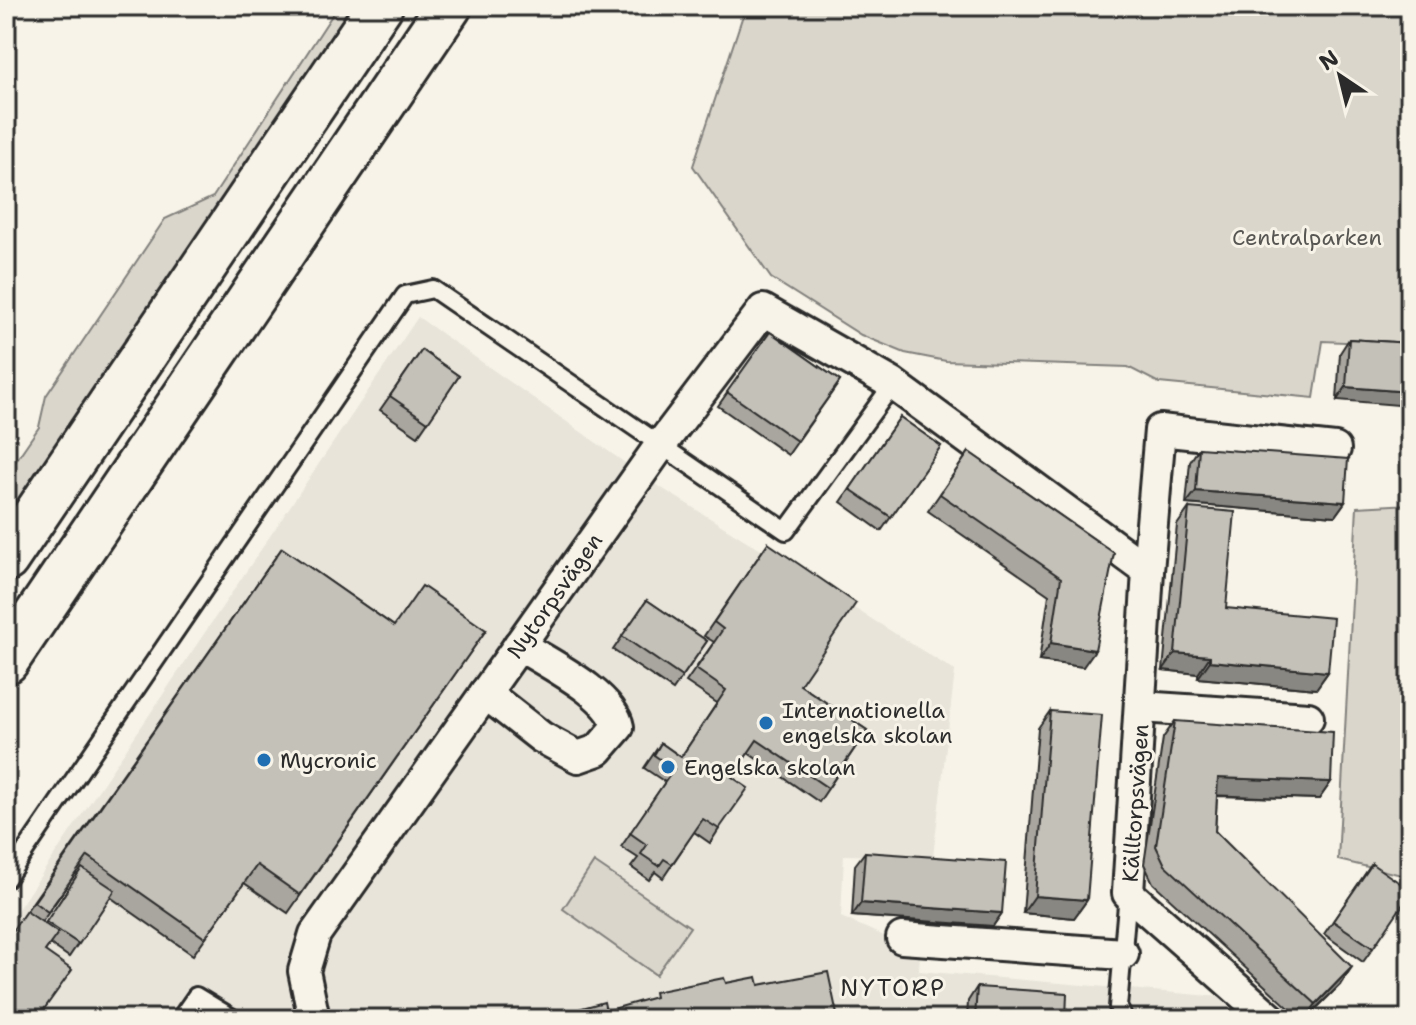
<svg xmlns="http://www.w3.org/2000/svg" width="1416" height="1025" viewBox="0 0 1416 1025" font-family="'Shantell Sans',sans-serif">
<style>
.built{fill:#e8e4da}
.green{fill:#dad6cc;stroke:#82807c;stroke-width:2}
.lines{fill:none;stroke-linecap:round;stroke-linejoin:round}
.lane-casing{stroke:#2b2b2b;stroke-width:22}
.street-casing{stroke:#2b2b2b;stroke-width:36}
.highway-casing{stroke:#2b2b2b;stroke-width:50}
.lane{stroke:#f7f3e8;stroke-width:16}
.street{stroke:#f7f3e8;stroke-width:30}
.highway{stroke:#f7f3e8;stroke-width:44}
.wall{fill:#a9a69f;stroke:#2b2b2b;stroke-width:2;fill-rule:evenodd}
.shaded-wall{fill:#898782;stroke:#2b2b2b;stroke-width:2}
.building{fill:#c4c1b9;stroke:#2b2b2b;stroke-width:2}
.poi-dot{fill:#1f6fb2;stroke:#f7f3e8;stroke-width:3}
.labels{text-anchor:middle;stroke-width:6;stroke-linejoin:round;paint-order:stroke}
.park-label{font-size:22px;fill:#575653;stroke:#f7f3e8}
.street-label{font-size:22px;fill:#2b2b2b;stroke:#f7f3e8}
.poi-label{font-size:22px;fill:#2b2b2b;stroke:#f7f3e8;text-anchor:start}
.neighbourhood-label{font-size:24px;letter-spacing:2px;fill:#2b2b2b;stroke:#f7f3e8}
</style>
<rect width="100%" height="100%" fill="#f7f3e8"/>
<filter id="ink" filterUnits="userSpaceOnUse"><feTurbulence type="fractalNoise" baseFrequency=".0125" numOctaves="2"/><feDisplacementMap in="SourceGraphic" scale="16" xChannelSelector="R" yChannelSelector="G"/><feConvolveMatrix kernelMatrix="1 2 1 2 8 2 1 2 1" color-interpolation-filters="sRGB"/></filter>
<g filter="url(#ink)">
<!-- built -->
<path class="built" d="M418,317L652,482L955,671L933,857L844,855L841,917L920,952L919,971L1246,999L1273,1019H6V927Z"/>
<!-- green -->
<g class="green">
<path d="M338,6H360L6,532V475L39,427L46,396L165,219L213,197Z"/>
<path d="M746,6H1410V345L1323,341L1314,398L1159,383L1128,367L946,361L905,353L861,335L771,278L693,166Z"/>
<path d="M1410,504V877L1338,860L1357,507Z"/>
<path d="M594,862L690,927L656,975L563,909Z"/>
</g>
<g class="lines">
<defs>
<g id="lane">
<path d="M6,879L405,295L433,289L786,531L893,384"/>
<path d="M180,1019L196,996L234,1019"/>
<path d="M1124,1019L1118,1007L1128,893"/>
</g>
<g id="street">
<path d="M1148,571L1160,430L1335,449"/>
<path d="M485,693L541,737L578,757L598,750L618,727C612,694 547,663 519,645"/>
<path d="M1141,707L1308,718"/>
<path d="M902,938L1123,954"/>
<path id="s1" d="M314,1019L304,971L315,934L660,446L763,310L893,384L1148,571L1128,893L1271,1019"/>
</g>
<g id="highway">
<path d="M6,559L380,6"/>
<path d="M6,661L449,6"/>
</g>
</defs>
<!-- lane casing -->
<use href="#lane" class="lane-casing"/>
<!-- street casing -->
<use href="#street" class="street-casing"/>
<!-- highway casing -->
<use href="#highway" class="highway-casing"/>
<!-- lane -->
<use href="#lane" class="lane"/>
<!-- street -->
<use href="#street" class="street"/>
<!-- highway -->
<use href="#highway" class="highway"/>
</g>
<!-- wall -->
<g class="wall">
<path d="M770,332L840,381L788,455L718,406Z"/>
<path d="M1349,339L1410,343L1337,400L1340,353Z"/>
<path d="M422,350L459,376L418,436L380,410Z"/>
<path d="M900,417L941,446L881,531L841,502Z"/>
<path d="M1199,448L1345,502L1335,516L1186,504L1190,462Z"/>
<path d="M969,452L1114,553L1083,667L1039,661L1049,595L928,511Z"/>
<path d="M1189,508L1226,608L1328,672L1316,689L1198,678V674L1163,670L1177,525Z"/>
<path d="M768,543L800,685L867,730L819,802L748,753L732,777L719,829L710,843L694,832L663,878L655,872L649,880L631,867L638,858L621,847L665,782L644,768L661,743L681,757L717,703L686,682L714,642L704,636Z"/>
<path d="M282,548L394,626L486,630L288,913L244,883L193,955L110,897L69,957L50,944L45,951L37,1019H6V940ZM76,873L78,875L45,924L42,922Z"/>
<path d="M647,600L707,641L673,690L613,650Z"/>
<path d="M1050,711L1087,900L1074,918L1023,913L1038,728Z"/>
<path d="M1175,721L1331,782L1319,799L1217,796L1215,831L1340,985L1306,1019H1301L1153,883L1144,864L1163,738Z"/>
<path d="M865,852L1002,913L993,926L852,916L855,865Z"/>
<path d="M1372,864L1373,948L1363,962L1324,934Z"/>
<path d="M977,987L1066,1019H967L968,1001Z"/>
</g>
<!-- shaded-wall -->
<g class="shaded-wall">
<path d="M1346,387L1410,392V406L1337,400Z"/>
<path d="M1196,491L1345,502L1335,516L1186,504Z"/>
<path d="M1051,643L1095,650L1083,667L1039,661Z"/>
<path d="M1175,653L1210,656L1198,674L1163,670Z"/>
<path d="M1210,661L1328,672L1316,689L1198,678Z"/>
<path d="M1218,778L1331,782L1319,799L1206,795Z"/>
<path d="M1035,896L1087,900L1074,918L1023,913Z"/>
<path d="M861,903L1002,913L993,926L852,916Z"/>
<path d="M1352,967L1340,985L1305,1019L1316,1004Z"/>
</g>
<!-- building -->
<g class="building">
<path d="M770,332L840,381L797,441L727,392Z"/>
<path d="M1349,339L1410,343V392L1346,387Z"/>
<path d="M422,350L459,376L428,422L390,396Z"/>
<path d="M900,417L941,446L891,517L850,489Z"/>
<path d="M1199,448L1348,459L1345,502L1196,491Z"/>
<path d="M969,452L1114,553L1095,650L1051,643L1061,578L940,494Z"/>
<path d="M1189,508L1235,512L1226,608L1333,618L1328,672L1210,661V656L1175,653Z"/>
<path d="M768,543L856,603L800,685L867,730L828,788L757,740L732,777L748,788L719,829L703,819L672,864L664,859L659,866L641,854L647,845L630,833L674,769L654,755L661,743L681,757L726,690L696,669L723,629L714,622Z"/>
<path d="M282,548L394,626L422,586L486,630L300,895L257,865L205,938L88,856L48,912L34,902Z"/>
<path d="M647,600L707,641L682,677L622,636Z"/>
<path d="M1050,711L1102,715L1087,900L1035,896Z"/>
<path d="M1175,721L1333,732L1331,782L1218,778L1215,831L1352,967L1316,1004L1165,865L1156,846Z"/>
<path d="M865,852L1006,862L1002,913L861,903Z"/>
<path d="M1372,864L1410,890V894L1373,948L1333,921Z"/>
<path d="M82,868L115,890L79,944L46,922Z"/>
<path d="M26,911L58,933L45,951L72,970L37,1019H29L6,1003V940Z"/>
<path d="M828,972L838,1019H542L604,1002L606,1011L655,997L654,992L724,978L726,983L757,977L759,985Z"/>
<path d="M977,987L1067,993L1066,1019H975Z"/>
</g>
</g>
<!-- markers -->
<g class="poi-dot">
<circle cx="766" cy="723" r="8"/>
<circle cx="264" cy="760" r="8"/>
<circle cx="668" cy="767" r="8"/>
</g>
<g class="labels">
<!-- park labels -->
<g class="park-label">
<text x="1307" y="245">Centralparken</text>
</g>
<!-- street labels -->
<g class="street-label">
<text dy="8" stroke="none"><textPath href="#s1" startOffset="502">Nytorpsvägen</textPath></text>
<text transform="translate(1135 803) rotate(-86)" y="8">Källtorpsvägen</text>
</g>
<!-- poi labels -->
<g class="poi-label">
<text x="782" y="718">Internationella<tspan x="782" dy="25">engelska skolan</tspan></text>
<text x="280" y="768">Mycronic</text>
<text x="684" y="775">Engelska skolan</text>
</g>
<!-- neighbourhood labels -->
<g class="neighbourhood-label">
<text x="893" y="996">NYTORP</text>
</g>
</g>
<!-- margin -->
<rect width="1416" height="1025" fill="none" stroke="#f7f3e8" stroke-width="32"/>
<rect x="16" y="16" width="1384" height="993" fill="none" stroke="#2b2b2b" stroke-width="3" filter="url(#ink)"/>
<!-- north arrow -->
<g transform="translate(1340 76) rotate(325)" stroke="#f7f3e8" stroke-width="6" paint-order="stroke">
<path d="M0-6L14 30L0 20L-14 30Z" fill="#2b2b2b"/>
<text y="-12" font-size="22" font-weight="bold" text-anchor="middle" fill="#2b2b2b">N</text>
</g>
</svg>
